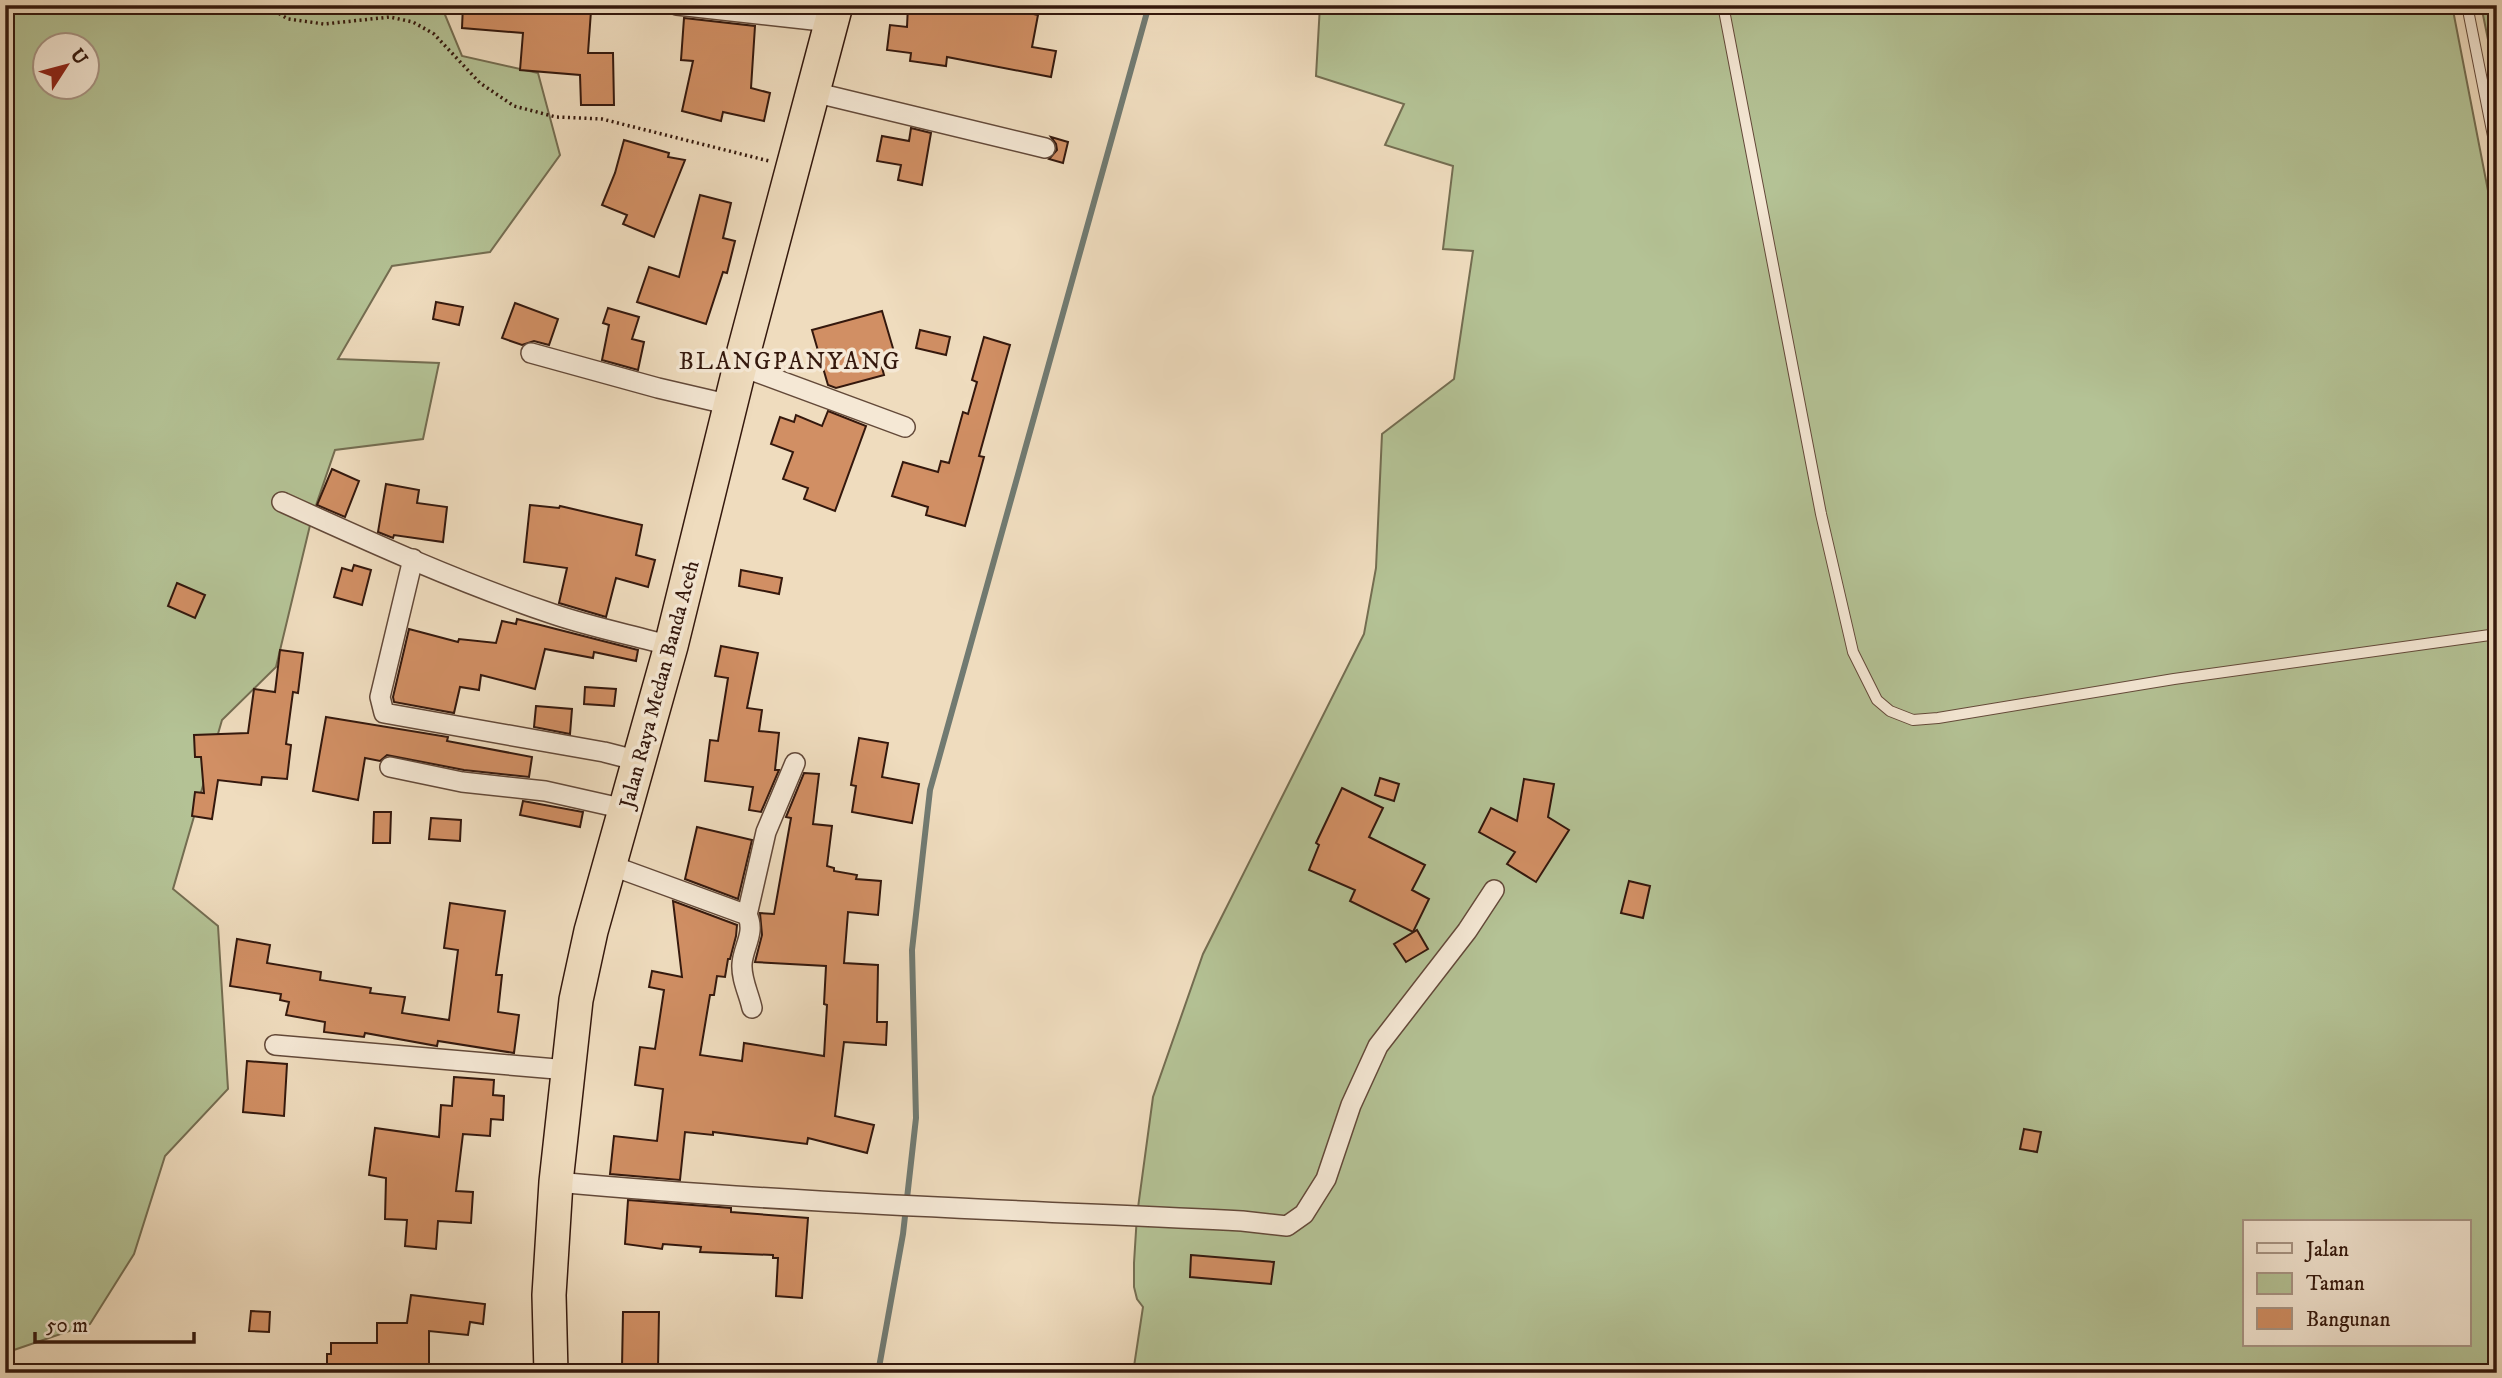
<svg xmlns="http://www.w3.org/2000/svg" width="2502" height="1378" viewBox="0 0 2502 1378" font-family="'IM FELL DW Pica',serif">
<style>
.green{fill:#b4c295;stroke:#746d51;stroke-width:2;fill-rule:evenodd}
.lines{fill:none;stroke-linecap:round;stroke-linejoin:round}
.stream{stroke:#717a71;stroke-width:6}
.building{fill:#d18f64;stroke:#34180d;stroke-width:2}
.service-casing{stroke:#634939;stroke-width:12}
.minor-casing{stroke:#634939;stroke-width:22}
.trunk-casing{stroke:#34180d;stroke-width:36}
.path{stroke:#34180d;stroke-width:3.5;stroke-dasharray:2 3.5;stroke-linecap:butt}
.service{stroke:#f5e8d5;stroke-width:10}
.minor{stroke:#f5e8d5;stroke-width:19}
.trunk{stroke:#efdcbe;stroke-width:33}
.labels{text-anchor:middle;stroke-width:7;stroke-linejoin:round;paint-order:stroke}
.street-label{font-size:21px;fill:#34180d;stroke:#f5e8d5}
.quarter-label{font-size:24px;letter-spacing:2px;fill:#34180d;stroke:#f5e8d5}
</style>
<rect width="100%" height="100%" fill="#efdcbe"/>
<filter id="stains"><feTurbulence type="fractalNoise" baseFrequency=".00286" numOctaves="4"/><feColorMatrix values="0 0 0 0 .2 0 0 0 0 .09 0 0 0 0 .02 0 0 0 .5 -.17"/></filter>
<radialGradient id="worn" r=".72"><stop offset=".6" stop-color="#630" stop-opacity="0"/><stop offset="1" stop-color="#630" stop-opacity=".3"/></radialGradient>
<!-- green -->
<g class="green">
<path d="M5,5H441L462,56L538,73L560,155L490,252L392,266L338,359L439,363L423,439L335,450L312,517L276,667L222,720L173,889L218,926L228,1089L165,1156L134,1254L90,1324L5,1353ZM46,46H88V88H46Z"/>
<path d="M1320,5H2452L2497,237V1373H1133L1143,1307L1137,1299L1134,1287V1263L1137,1215L1153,1097L1203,954L1364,634L1376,568L1382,434L1454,379L1473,251L1443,249L1453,166L1385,145L1404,104L1316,76ZM2245,1222H2469V1345H2245Z"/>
<path d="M2481,5H2497V84Z"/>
</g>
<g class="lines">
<!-- stream -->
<path class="stream" d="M878,1373L903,1234L916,1118L912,950L930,790L1149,5"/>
</g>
<!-- building -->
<g class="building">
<path d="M463,5H564L563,9L591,11L588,53H613L614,105H581L580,75L520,70L523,33L462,28Z"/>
<path d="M908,5H992L1038,15L1032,47L1056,51L1051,77L947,57L946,66L910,61L911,53L887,50L890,25L907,27Z"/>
<path d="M684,18L755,26L751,88L770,93L764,121L723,112L721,121L682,111L693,61L681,60Z"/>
<path d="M911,128L931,133L922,185L898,180L901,165L877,161L882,136L909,141Z"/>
<path d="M1051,137L1068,142L1063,163L1049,159L1057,150L1056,144Z"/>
<path d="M624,140L669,153L668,157L685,160L654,237L623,224L627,215L602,205L615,173Z"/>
<path d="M700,195L731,203L723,238L735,241L727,273L723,272L706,324L637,302L649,267L679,277Z"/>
<path d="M436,302L463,307L459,325L433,319Z"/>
<path d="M515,303L558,319L549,345L534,341L522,345L502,338Z"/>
<path d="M608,308L639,317L632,339L644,342L638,370L602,360L609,325L603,323Z"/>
<path d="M882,311L895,355L880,360L884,375L836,388L828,385L812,330Z"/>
<path d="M920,330L950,337L946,355L916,348Z"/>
<path d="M984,337L1010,345L979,456L984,457L965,526L926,515L928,507L892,496L903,462L938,472L941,461L949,463L963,412L968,414L977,382L972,380Z"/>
<path d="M828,411L866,426L835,511L804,499L808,488L783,479L793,452L771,444L780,417L794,422L796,415L822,426Z"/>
<path d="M332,469L359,481L345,517L317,505Z"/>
<path d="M386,484L419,490L417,503L447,507L443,542L394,535L393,538L378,532Z"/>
<path d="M530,505L559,508L560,506L642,525L636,555L655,560L648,587L616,578L606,617L559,603L567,568L524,562Z"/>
<path d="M354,565L371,570L362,605L334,597L342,568L352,571Z"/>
<path d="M741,570L782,578L779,594L739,586Z"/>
<path d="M177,583L205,595L195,618L168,606Z"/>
<path d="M517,619L638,650L636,661L594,652L593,658L545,649L535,689L481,675L479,690L460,687L454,713L394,702L393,697L409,629L458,642L459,639L496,643L502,621L516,624Z"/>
<path d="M721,646L758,653L747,708L762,710L759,731L779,733L775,770H779L761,812L749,810L753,787L705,781L710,740L718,741L728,678L715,676Z"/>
<path d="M280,650L303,653L298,693L293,692L286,744L291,745L287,779L262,777L261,785L218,780L212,819L192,816L195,792L204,793L201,757H195L194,735L248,733L254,689L275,692Z"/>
<path d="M585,687L616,689L614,706L584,704Z"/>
<path d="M536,706L572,709L570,734L534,727Z"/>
<path d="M326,717L448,737L447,741L532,757L529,777L464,770L387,755L380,761L365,758L358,800L313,791Z"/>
<path d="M859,738L888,743L882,777L919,784L912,823L852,812L856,786L851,785Z"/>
<path d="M804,773L819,774L813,824L832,826L827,866L834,868V871L857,875L856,879L881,881L878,915L848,912L844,963L878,965L877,1022H887L886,1045L844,1042L835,1116L874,1125L867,1153L808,1138L807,1144L713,1132V1135L685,1132L680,1180L610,1174L614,1136L657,1141L663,1089L635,1085L640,1047L655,1049L664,990L649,987L652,971L682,977L673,901L737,925L736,936L730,959H728L725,977L717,976L714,995H710L700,1055L742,1061L744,1043L824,1056L827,1005L824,1004L826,966L755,962L762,935L760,913L774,914L791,818L786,817Z"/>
<path d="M1380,778L1399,784L1394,801L1375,795Z"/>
<path d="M1524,779L1554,784L1548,817L1569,830L1536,882L1507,864L1515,852L1479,832L1491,808L1517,821Z"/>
<path d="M1342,788L1383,808L1369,837L1425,865L1412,890L1429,899L1413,932L1350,901L1355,890L1309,870L1319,845L1316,843Z"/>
<path d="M523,801L583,812L580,827L520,815Z"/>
<path d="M374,812H391L390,843H373Z"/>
<path d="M431,818L461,820L460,841L429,839Z"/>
<path d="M697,827L752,840L738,899L685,879Z"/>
<path d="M1629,881L1650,886L1643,918L1621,913Z"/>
<path d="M450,903L505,911L496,975H502L498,1012L519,1015L514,1053L438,1041L437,1046L365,1033L364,1037L324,1032L325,1022L286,1015L289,1002L280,1000L281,994L230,986L237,939L270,945L267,963L321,972L320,980L371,988L370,993L405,997L402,1013L449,1020L458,950L444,948Z"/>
<path d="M1417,930L1428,949L1406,962L1394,944Z"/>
<path d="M247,1061L287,1064L284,1116L243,1112Z"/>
<path d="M454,1077L494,1080L493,1095L504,1096L503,1120L491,1119L490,1136L463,1134L456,1191L473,1192L471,1223L438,1221L436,1249L405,1246L407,1220L385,1219L386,1178L369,1175L375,1128L439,1137L441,1105L452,1106Z"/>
<path d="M2024,1129L2041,1132L2037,1152L2020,1149Z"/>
<path d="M628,1200L731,1208V1212L808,1218L802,1298L776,1296L778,1258H773V1255L700,1252L701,1247L663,1244L662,1249L625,1244Z"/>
<path d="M1191,1255L1274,1262L1271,1284L1190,1277Z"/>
<path d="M411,1295L485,1304L483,1324L470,1322L468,1335L429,1331V1373H327V1354H331V1343H377V1323H407Z"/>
<path d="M251,1311L270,1312L269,1332L249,1331Z"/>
<path d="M623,1312H659L658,1369L622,1368Z"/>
</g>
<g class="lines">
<defs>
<g id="service">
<path d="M1723,5L1821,514L1853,652L1877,700L1890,711L1913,720L1938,718L2174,679L2497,634"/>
<path d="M2467,5L2497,156"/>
</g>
<g id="minor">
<path d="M677,5L831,22"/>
<path d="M813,92L1045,148"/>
<path d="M531,353L658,388L731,405"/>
<path d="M740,366L905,427"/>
<path d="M282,502C370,542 460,583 553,614C591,627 632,635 671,646"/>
<path d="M413,559L380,697L384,713L604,752L639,761"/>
<path d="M390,767L462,782L545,791L625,809"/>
<path d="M610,865L747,915C756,932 743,947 742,964C741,979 749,994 752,1008"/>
<path d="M747,915L766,832L795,763"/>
<path d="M275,1045L568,1070"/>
<path d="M556,1182C785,1203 1013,1210 1242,1221L1287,1226L1304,1214L1326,1179L1351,1105L1378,1046L1467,931L1494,890"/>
</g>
<path id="trunk" d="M551,1373L549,1295L556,1182L576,1000L591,931L671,646L740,366L836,5"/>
</defs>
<!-- service casing -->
<use href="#service" class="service-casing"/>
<!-- minor casing -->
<use href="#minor" class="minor-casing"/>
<!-- trunk casing -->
<use href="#trunk" class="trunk-casing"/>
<!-- path -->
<path class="path" d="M265,5L288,19L324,24L390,17L413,22L434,34L480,83L514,106L556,117L602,119L769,161"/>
<!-- service -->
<use href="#service" class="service"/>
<!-- minor -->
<use href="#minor" class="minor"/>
<!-- trunk -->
<use href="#trunk" class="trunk"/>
</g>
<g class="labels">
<!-- street labels -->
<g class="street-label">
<text transform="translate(659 684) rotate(-75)" y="7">Jalan Raya Medan Banda Aceh</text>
</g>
<!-- quarter labels -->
<g class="quarter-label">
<text x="790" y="369">BLANGPANYANG</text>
</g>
</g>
<!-- margin -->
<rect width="2502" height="1378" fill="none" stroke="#efdcbe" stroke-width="28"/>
<rect x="7" y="7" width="2488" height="1364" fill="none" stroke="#34180d" stroke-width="3.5"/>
<rect x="14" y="14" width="2474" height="1350" fill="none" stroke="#34180d" stroke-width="2"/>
<!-- legend -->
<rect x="2243" y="1220" width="228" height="126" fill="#f5e8d5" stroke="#a89585" stroke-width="2"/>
<rect x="2257" y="1243" width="35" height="10" fill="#f5e8d5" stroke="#a89585" stroke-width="2"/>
<text x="2306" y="1256" font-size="21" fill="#34180d">Jalan</text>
<rect x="2257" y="1273" width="35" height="21" fill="#b4c295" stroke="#a89585" stroke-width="2"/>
<text x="2306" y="1290" font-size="21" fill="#34180d">Taman</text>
<rect x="2257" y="1308" width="35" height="21" fill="#d18f64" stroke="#a89585" stroke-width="2"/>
<text x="2306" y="1326" font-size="21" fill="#34180d">Bangunan</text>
<!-- north arrow -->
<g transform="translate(66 66) rotate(54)"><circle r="33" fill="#f5e8d5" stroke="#a89585" stroke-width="2"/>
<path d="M0-5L12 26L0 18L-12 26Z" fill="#8f2418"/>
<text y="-10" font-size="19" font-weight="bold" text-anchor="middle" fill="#34180d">U</text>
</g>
<!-- scale -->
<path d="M35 1332v10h159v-10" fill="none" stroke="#34180d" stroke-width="3.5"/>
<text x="46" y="1332" font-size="21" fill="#34180d" stroke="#f5e8d5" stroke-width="5" paint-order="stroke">50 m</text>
<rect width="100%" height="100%" filter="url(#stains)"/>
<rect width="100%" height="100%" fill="url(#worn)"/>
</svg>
